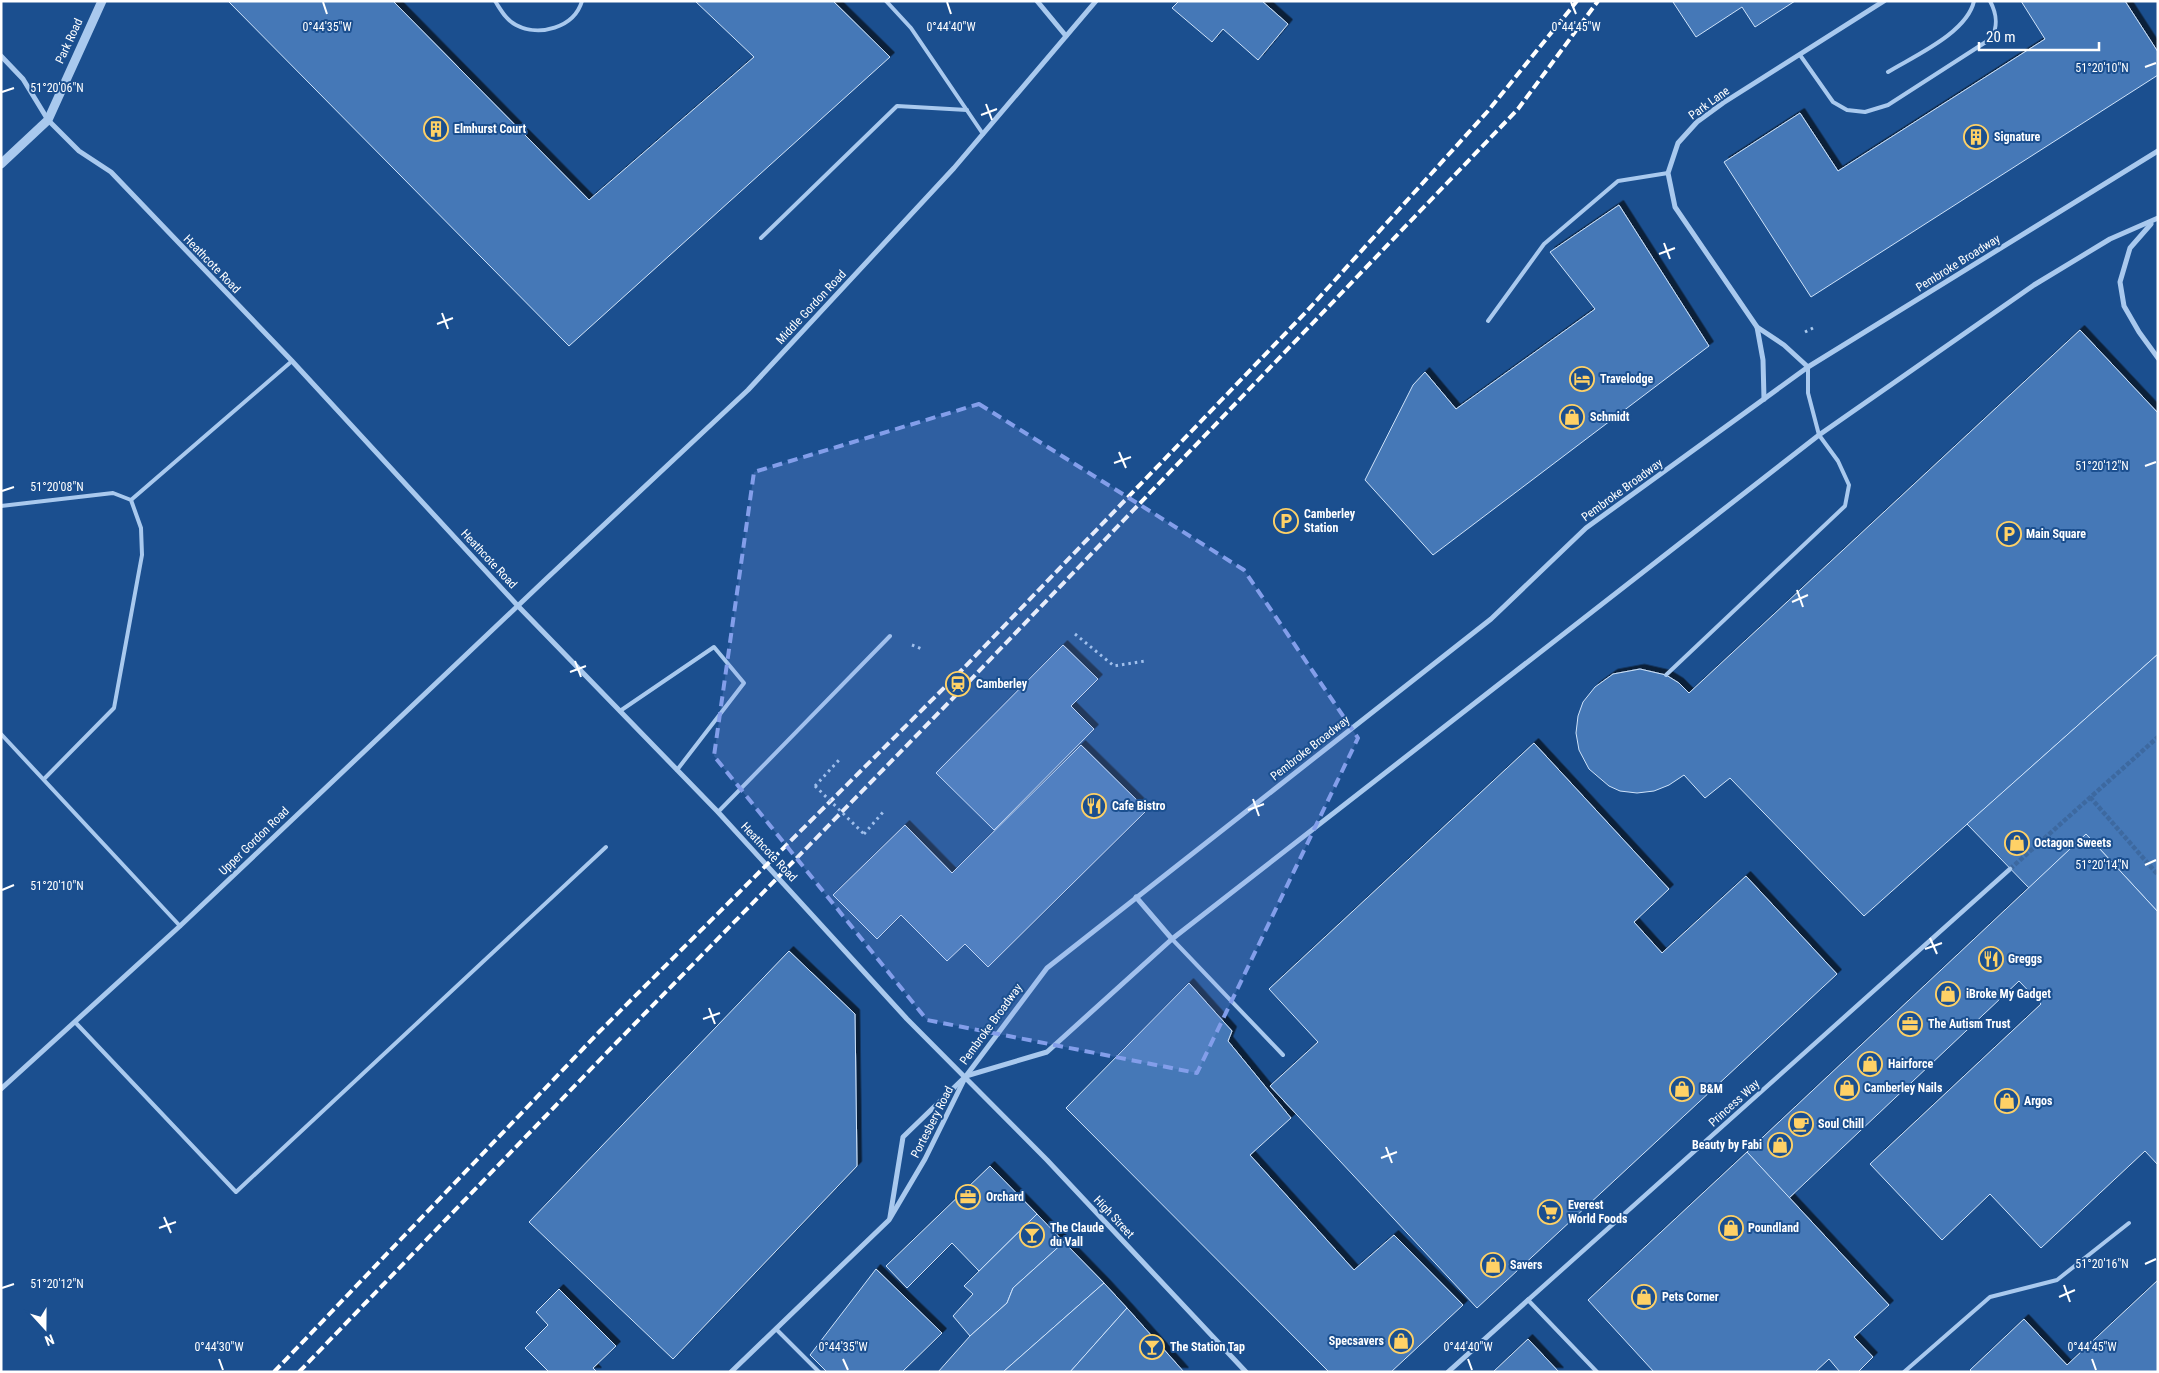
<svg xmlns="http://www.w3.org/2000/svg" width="2159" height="1373" viewBox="0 0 2159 1373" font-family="'Roboto Condensed',sans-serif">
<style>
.building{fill:#4478b7;stroke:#cfe3fa;filter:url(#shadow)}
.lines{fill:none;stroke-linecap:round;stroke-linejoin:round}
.pedestrian-tunnel{stroke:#3d69a0;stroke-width:4.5;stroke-dasharray:4.5 2;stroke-linecap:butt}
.path{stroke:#a9c9ee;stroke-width:3;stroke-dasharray:2.5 4;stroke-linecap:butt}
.service{stroke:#a9c9ee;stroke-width:4}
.pedestrian{stroke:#a9c9ee;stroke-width:4.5}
.minor{stroke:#a9c9ee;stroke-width:5}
.tertiary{stroke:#a9c9ee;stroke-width:9}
.rail{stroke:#fff;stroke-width:4;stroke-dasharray:9 4;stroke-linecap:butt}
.path-bridge{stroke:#a9c9ee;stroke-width:3;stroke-dasharray:2.5 4;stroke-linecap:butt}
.marked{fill:#839eea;fill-opacity:0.2;stroke:#839eea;stroke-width:4;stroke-dasharray:10 6;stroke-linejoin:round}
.ticks{fill:none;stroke:#fff;stroke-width:2}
.labels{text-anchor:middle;stroke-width:4;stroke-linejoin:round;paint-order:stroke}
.street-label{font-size:12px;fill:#fff;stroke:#1b4f8f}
.poi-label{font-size:12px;font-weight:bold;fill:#fff;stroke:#1b4f8f;text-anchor:start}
.ticks-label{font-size:12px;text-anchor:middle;fill:#fff;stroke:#1b4f8f;stroke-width:4;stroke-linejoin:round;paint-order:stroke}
</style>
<defs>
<filter id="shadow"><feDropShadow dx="4.5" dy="-4.5" stdDeviation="0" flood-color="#0009"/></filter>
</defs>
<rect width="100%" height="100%" fill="#1b4f8f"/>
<!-- building -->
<g class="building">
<path d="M228,1H393L589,200L754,57L695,1H833L890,57L569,346Z"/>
<path d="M1179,1H1262L1288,24L1258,60L1223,29L1212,42L1172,8Z"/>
<path d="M1675,1H1795L1755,27L1742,7L1696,37L1673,2Z"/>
<path d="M2021,1H2125L2158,52V75L1811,297L1724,162L1800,113L1838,171L2045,39Z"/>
<path d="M1619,205L1709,346L1433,555L1365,480L1413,385L1425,372L1456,409L1595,309L1550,252Z"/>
<path d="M2080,330L2158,413V654L1864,916L1730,778L1705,798L1684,775L1669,785L1654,791L1637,793L1620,791L1609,786L1589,769L1579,750L1576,733L1578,716L1583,702L1595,687L1613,674L1640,669L1666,675L1679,683L1689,693Z"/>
<path d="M1063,645L1098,679L1071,706L1094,729L994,830L936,773Z"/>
<path d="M2158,654V912L2086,834L2029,888L1967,824Z"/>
<path d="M1534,743L1669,889L1634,922L1662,953L1746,876L1837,974L1477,1308L1270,1086L1318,1042L1269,989Z"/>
<path d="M1081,745L1147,810L988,967L965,944L947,961L901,915L877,939L833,895L905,825L952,873Z"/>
<path d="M2086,834L2158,912V1165L2145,1151L2041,1248L1990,1194L1942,1240L1870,1164L2041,1004L2019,981L1789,1198L1747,1152Z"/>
<path d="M789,951L855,1014L857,1166L673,1359L529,1222Z"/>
<path d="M1189,983L1232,1031L1228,1041L1291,1118L1250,1155L1354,1270L1394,1235L1463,1305L1391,1372H1329L1066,1108Z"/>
<path d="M1747,1152L1889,1305L1854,1337L1873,1357L1858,1372H1840L1829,1359L1815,1372H1654L1588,1300Z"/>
<path d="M990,1166L1037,1214L979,1271L952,1243L907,1288L886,1266Z"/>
<path d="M1037,1214L1064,1242L1013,1288L1007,1303L970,1336L953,1316L973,1294L964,1286Z"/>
<path d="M1064,1242L1104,1283L1003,1372H938L970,1336L1007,1303L1013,1288Z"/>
<path d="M876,1269L942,1333L902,1372H827L810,1355Z"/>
<path d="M2158,1280V1372H1972L1970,1370L2024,1319L2067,1365Z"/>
<path d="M1104,1283L1127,1308L1070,1372H1003Z"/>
<path d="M559,1289L616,1346L593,1368L597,1372H549L525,1348L548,1325L536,1312Z"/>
<path d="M1127,1308L1184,1372H1070Z"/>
<path d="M1528,1339L1559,1372H1493Z"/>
</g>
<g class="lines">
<!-- pedestrian-tunnel -->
<g class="pedestrian-tunnel">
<path d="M2090,797L2158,875"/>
<path d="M2010,869L2158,737"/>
</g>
<!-- path -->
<g class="path">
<path d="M1805,332L1813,328"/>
<path d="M1075,634L1114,666L1145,661"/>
<path d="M912,645L922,649"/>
<path d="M815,786L839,760"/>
<path d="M864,834L884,811"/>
</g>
<!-- service -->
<g class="service">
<path d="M495,1C501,10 506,20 516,25C539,37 574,28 582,1"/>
<path d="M886,1L911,28L983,134"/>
<path d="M1800,55L1833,102L1847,110L1865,112L1888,105L1992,38C1998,25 1997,14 1990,1"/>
<path d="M1888,72C1914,56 1967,33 1974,1"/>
<path d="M761,238L897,106L967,110"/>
<path d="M1488,321L1544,244L1618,181L1668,173"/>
<path d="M131,500L292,361"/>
<path d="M1,506L113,493L131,500L141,528L142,555L114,708L44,779"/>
<path d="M1666,675L1845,506L1849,485L1838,461L1819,435L1808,393V367"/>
<path d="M620,711L714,647L744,683L677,770"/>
<path d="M1,734L180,926"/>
<path d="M718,812L890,636"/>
<path d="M1172,939L1283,1055"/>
<path d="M75,1022L236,1192L606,847"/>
<path d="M1528,1300L1597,1372"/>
<path d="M776,1329L819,1372"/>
<path d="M1904,1372L1990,1297L2057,1280L2129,1223"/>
</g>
<!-- pedestrian -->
<path class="pedestrian" d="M1528,1300L2010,869"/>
<!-- minor -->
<g class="minor">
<path d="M1037,1L1066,36"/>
<path d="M1,56L23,79L48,120L79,151L111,172L292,361L518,606L718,812L907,1019L1047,1160L1246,1372"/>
<path d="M2151,224L2130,248L2120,282L2124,306L2139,332L2158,358"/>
<path d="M1757,327L1763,360L1764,399"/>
<path d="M1808,367L1784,345L1757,327L1675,207L1668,173L1678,143L1697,122L1723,103L1884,1"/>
<path d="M1136,897L1172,939"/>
<path d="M1,1089L180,926L545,580L748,390L954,168L1096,1"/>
<path d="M890,1217L903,1137L966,1076L1047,1052L1172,939L1819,435L2034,285L2110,239L2158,218"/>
<path d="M731,1372L889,1220L925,1159L966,1076L1047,968L1491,619L1586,528L1808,367L2158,151"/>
<path d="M1448,1372L1528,1300"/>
</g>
<!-- tertiary -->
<path class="tertiary" d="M1,164L48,120L102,1"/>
<!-- rail -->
<g class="rail">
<path d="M274,1372L600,1031L957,675L1307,311L1488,111L1577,1"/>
<path d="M299,1372L617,1042L958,693L1518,109L1598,1"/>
</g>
<!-- path-bridge -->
<path class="path-bridge" d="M815,786L864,834"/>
</g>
<!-- marked area -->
<path class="marked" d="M979,404L1244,570L1358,738L1197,1073L927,1020L714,756L754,472Z"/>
<!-- ticks -->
<path class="ticks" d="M323,2L327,14M947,2L951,14M1571,2L1576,14M2145,67L2156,63M2,92L14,88M986,104L992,120M981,115L997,109M1664,243L1670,259M1659,254L1675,248M442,313L448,329M437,324L453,318M1119,452L1126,468M1114,463L1131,457M2145,466L2156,462M2,491L14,487M1797,590L1803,607M1792,602L1808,595M575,661L581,677M570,672L586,666M1253,799L1259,816M1248,810L1264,804M2145,865L2156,860M2,890L14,885M1930,938L1937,954M1925,949L1942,943M709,1008L715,1024M703,1019L720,1013M1386,1147L1392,1163M1381,1158L1397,1152M164,1217L171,1233M159,1228L176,1222M2145,1264L2156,1259M2064,1285L2070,1302M2,1288L14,1284M2059,1297L2075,1290M219,1359L223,1370M843,1359L848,1370M1468,1359L1472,1370M2092,1359L2096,1370"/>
<!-- icons -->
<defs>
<symbol id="building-ring" viewBox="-11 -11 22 22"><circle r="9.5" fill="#1b4f8f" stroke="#ffd166" stroke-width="1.5"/><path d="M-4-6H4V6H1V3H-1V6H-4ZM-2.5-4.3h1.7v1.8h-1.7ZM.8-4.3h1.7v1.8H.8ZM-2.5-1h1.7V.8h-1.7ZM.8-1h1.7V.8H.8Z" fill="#ffd166"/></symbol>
<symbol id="hotel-ring" viewBox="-11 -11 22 22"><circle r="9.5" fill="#1b4f8f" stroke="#ffd166" stroke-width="1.5"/><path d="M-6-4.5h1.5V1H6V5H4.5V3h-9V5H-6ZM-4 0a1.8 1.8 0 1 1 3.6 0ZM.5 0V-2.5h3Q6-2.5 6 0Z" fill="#ffd166"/></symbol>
<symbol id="shop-ring" viewBox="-11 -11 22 22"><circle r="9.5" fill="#1b4f8f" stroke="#ffd166" stroke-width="1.5"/><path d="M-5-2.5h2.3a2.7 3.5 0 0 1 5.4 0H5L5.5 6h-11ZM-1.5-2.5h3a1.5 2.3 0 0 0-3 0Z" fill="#ffd166"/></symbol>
<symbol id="parking-ring" viewBox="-11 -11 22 22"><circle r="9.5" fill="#1b4f8f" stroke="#ffd166" stroke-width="1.5"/><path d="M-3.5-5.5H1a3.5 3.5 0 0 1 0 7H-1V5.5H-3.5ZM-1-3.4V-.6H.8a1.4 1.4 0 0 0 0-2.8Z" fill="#ffd166"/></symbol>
<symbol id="station-ring" viewBox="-11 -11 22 22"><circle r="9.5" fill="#1b4f8f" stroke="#ffd166" stroke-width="1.5"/><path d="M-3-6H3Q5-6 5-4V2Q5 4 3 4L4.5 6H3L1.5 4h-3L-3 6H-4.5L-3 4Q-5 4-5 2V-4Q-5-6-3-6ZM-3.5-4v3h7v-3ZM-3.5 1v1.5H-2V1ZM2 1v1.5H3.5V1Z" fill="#ffd166"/></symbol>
<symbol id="restaurant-ring" viewBox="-11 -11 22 22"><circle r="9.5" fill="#1b4f8f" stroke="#ffd166" stroke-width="1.5"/><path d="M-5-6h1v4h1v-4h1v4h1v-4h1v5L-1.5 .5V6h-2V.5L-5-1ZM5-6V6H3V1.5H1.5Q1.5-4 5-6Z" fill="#ffd166"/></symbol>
<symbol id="office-ring" viewBox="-11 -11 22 22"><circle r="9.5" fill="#1b4f8f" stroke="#ffd166" stroke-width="1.5"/><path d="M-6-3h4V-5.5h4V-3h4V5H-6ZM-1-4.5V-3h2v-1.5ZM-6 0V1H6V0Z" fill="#ffd166"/></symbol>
<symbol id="cafe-ring" viewBox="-11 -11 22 22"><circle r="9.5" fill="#1b4f8f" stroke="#ffd166" stroke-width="1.5"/><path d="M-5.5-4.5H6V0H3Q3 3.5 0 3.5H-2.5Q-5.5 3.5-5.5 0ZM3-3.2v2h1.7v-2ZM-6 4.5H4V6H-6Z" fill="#ffd166"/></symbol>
<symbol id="supermarket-ring" viewBox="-11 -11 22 22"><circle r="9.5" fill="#1b4f8f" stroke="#ffd166" stroke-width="1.5"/><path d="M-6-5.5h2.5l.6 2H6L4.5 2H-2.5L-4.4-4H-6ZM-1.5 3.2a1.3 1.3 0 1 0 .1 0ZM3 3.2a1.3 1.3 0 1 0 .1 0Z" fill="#ffd166"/></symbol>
<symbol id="bar-ring" viewBox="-11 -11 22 22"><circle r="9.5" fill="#1b4f8f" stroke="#ffd166" stroke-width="1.5"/><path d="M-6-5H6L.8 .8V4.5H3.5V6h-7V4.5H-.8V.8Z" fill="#ffd166"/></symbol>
</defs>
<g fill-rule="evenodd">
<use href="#building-ring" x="422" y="115" width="28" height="28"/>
<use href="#building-ring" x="1962" y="123" width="28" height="28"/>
<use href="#hotel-ring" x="1568" y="365" width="28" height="28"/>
<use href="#shop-ring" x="1558" y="403" width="28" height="28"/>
<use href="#parking-ring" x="1272" y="507" width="28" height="28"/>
<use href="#parking-ring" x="1995" y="520" width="28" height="28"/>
<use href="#station-ring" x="944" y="670" width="28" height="28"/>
<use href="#restaurant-ring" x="1080" y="792" width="28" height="28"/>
<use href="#shop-ring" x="2003" y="829" width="28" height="28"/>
<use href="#restaurant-ring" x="1977" y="945" width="28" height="28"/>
<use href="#shop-ring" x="1934" y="980" width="28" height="28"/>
<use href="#office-ring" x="1896" y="1010" width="28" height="28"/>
<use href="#shop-ring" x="1856" y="1050" width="28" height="28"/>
<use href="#shop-ring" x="1833" y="1074" width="28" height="28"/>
<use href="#shop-ring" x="1668" y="1075" width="28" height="28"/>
<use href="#shop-ring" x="1993" y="1087" width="28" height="28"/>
<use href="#cafe-ring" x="1787" y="1110" width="28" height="28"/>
<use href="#shop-ring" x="1766" y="1131" width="28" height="28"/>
<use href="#office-ring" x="954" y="1183" width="28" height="28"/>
<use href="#supermarket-ring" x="1536" y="1198" width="28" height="28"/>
<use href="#shop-ring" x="1717" y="1214" width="28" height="28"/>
<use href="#bar-ring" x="1018" y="1221" width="28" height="28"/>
<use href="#shop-ring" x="1479" y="1251" width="28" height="28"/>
<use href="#shop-ring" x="1630" y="1283" width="28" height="28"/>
<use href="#shop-ring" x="1387" y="1327" width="28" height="28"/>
<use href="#bar-ring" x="1138" y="1333" width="28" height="28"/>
</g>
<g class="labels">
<!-- street labels -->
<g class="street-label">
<text transform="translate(69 41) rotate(-65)" y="4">Park Road</text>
<text transform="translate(1709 103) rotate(-36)" y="4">Park Lane</text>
<text transform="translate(1958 263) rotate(-32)" y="4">Pembroke Broadway</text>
<text transform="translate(212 264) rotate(46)" y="4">Heathcote Road</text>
<text transform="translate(811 307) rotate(-47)" y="4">Middle Gordon Road</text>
<text transform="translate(1622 490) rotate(-36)" y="4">Pembroke Broadway</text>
<text transform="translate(489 559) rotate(47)" y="4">Heathcote Road</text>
<text transform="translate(1310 748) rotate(-38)" y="4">Pembroke Broadway</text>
<text transform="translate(254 841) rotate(-44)" y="4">Upper Gordon Road</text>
<text transform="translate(769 852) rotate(47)" y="4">Heathcote Road</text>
<text transform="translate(991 1024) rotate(-54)" y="4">Pembroke Broadway</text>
<text transform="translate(1734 1103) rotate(-42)" y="4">Princess Way</text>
<text transform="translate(932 1122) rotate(-63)" y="4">Portesbery Road</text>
<text transform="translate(1114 1217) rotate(47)" y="4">High Street</text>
</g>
<!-- poi labels -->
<g class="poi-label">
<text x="454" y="133">Elmhurst Court</text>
<text x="1994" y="141">Signature</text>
<text x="1600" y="383">Travelodge</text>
<text x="1590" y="421">Schmidt</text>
<text x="1304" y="518">Camberley<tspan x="1304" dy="14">Station</tspan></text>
<text x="2026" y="538">Main Square</text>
<text x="976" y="688">Camberley</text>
<text x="1112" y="810">Cafe Bistro</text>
<text x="2034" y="847">Octagon Sweets</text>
<text x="2008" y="963">Greggs</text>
<text x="1966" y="998">iBroke My Gadget</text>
<text x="1928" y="1028">The Autism Trust</text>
<text x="1888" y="1068">Hairforce</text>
<text x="1864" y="1092">Camberley Nails</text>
<text x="1700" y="1093">B&amp;M</text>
<text x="2024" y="1105">Argos</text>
<text x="1818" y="1128">Soul Chill</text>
<text x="1762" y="1149" text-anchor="end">Beauty by Fabi</text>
<text x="986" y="1201">Orchard</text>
<text x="1568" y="1209">Everest<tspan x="1568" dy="14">World Foods</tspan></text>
<text x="1050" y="1232">The Claude<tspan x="1050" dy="14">du Vall</tspan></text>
<text x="1748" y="1232">Poundland</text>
<text x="1510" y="1269">Savers</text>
<text x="1662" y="1301">Pets Corner</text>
<text x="1384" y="1345" text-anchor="end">Specsavers</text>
<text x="1170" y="1351">The Station Tap</text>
</g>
</g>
<g class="ticks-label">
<text x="327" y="31">0°44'35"W</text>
<text x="951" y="31">0°44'40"W</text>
<text x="1576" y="31">0°44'45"W</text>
<text x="2102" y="72">51°20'10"N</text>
<text x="57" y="92">51°20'06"N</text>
<text x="2102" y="470">51°20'12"N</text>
<text x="57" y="491">51°20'08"N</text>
<text x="2102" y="869">51°20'14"N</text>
<text x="57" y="890">51°20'10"N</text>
<text x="2102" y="1268">51°20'16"N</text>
<text x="57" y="1288">51°20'12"N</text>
<text x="219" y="1351">0°44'30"W</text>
<text x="843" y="1351">0°44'35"W</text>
<text x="1468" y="1351">0°44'40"W</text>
<text x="2092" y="1351">0°44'45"W</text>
</g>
<!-- border -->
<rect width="2159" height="1373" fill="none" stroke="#ffffff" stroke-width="5"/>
<!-- north arrow -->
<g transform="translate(45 1328) rotate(159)" stroke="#1b4f8f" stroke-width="4" paint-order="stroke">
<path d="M0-4L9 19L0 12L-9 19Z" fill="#ffffff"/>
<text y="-8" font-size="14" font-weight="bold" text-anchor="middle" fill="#ffffff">N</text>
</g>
<!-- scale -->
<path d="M1979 42v8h120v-8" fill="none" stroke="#ffffff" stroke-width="2.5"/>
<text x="1986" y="42" font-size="15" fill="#ffffff" stroke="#1b4f8f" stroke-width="4" paint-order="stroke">20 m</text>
</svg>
